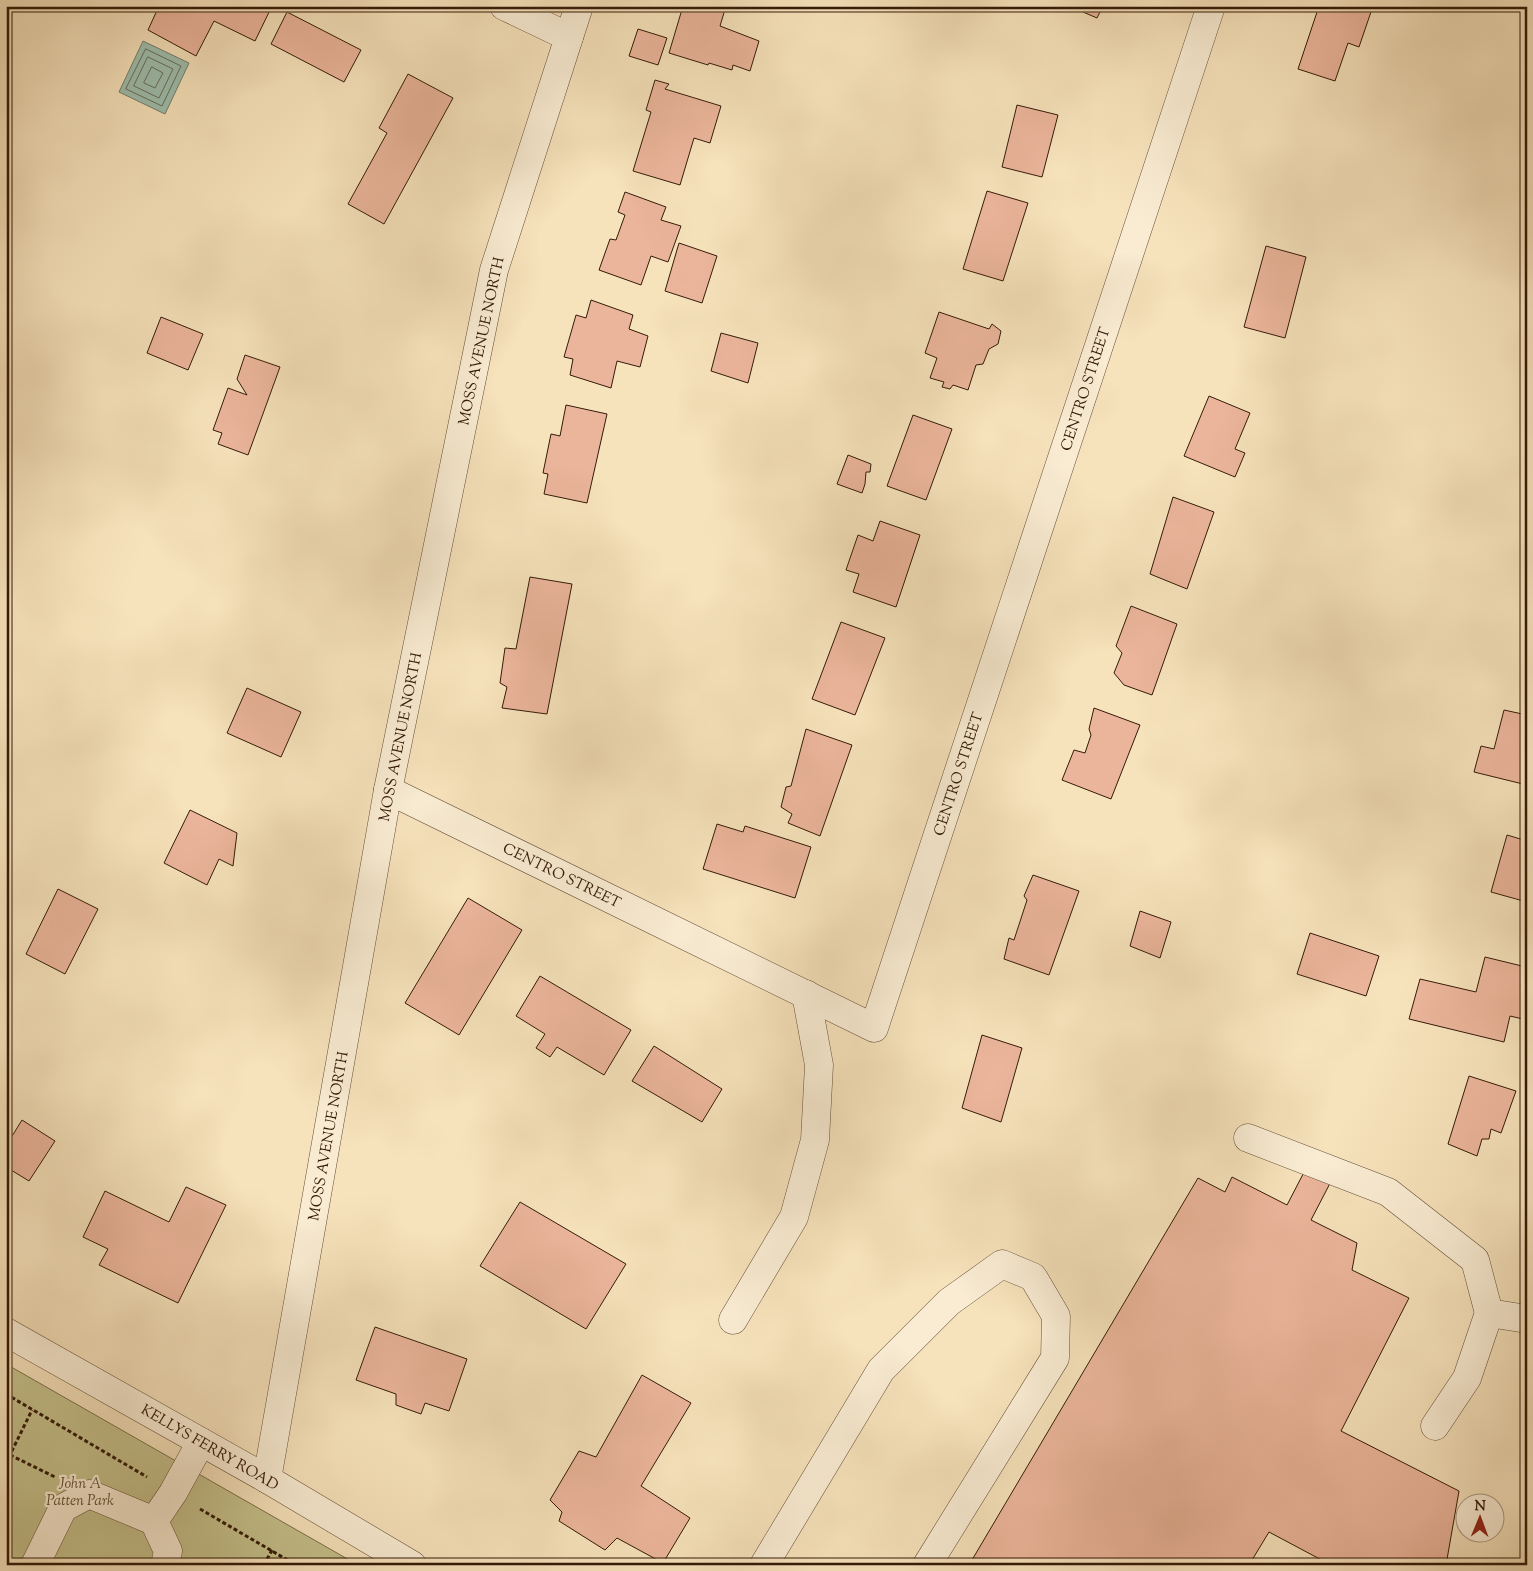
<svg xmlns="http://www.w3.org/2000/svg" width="1533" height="1571" viewBox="0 0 1533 1571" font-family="'Sorts Mill Goudy',serif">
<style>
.green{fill:#c4c08b;stroke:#7c6e4a}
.water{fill:#9dbeae;stroke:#737d6c}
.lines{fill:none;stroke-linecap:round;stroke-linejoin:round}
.shore{stroke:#686c5b;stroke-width:1}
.building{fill:#ebb59b;stroke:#341b08}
.minor-casing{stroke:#644d35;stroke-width:29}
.path{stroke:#341b08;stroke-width:3;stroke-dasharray:4 2.5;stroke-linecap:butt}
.minor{stroke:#f9ecd3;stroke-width:28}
.labels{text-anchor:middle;stroke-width:4.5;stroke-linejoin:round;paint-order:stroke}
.street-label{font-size:15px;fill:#341b08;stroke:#f9ecd3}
.park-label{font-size:15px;font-style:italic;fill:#5f4d2f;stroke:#f9ecd3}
</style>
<rect width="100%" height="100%" fill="#f6e2bb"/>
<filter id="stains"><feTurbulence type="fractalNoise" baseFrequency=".004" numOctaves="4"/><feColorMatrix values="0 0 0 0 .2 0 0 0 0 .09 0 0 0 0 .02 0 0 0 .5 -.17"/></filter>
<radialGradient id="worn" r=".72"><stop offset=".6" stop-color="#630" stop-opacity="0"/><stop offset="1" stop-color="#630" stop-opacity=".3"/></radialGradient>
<!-- green -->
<path class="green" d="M6,1364L358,1565H6Z"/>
<!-- water -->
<path class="water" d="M143,41L189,63L165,114L119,92Z"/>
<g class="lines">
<!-- shore -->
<g class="shore">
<path d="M146,49L181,66L162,106L126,89Z"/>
<path d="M148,57L173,69L159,98L134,86Z"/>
<path d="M152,67L163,73L155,88L144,83Z"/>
</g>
</g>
<!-- building -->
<g class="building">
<path d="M159,6H272L255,41L214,21L196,56L148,30Z"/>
<path d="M683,6H726L720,26L759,41L750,71L733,65L732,70L709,63L708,65L669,53Z"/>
<path d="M1069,6H1103L1097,18Z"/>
<path d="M1319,6H1373L1359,47L1348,43L1335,81L1298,69Z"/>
<path d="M287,12L361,50L344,82L271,44Z"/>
<path d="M638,29L667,38L658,65L629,56Z"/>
<path d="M408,74L453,98L384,224L348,204L387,133L379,128Z"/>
<path d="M655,80L669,84L665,89L721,106L710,143L694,138L680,185L633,171L651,112L646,110Z"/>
<path d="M1017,105L1058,115L1042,177L1002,167Z"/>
<path d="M987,191L1028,203L1003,281L963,269Z"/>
<path d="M625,192L666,207L661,220L681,226L668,262L651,256L641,285L599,270L610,239L616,240L625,215L618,212Z"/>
<path d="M679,243L717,256L702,303L665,291Z"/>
<path d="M1266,246L1306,257L1285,338L1244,327Z"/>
<path d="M591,300L633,315L629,329L648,336L640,367L617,361L611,388L570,375L573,359L564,357L576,315L586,318Z"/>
<path d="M939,312L989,329L992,324L1001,331L998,344L989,349L983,364L976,365L968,390L953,385L950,389L942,387L944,382L930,378L937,358L925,353Z"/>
<path d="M161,317L203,334L188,370L147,353Z"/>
<path d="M721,333L758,343L748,383L711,371Z"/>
<path d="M245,355L280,367L248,455L218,444L222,433L213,430L228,388L247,395L237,379Z"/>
<path d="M1209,396L1250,413L1235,449L1245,453L1235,477L1184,456Z"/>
<path d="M566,405L607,414L587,503L544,494L548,474L543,473L551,434L560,436Z"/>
<path d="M913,415L952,429L926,500L887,486Z"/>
<path d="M848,455L871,464L870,472H866L865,484L862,493L837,484Z"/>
<path d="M1173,497L1214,512L1187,589L1150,574Z"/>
<path d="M880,521L920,535L896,607L853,592L859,574L846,570L858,535L873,541Z"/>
<path d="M530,577L572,584L547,714L502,708L507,687L500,683L505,648L516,649Z"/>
<path d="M1131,606L1177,624L1152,695L1124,685L1114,673L1122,653L1116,646Z"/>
<path d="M841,622L885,638L855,715L812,699Z"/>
<path d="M247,688L301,712L281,757L227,733Z"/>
<path d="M1094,708L1140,725L1111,799L1062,780L1074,750L1085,753L1091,735L1089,729Z"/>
<path d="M1504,710L1527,715V785L1474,772L1481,746L1494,749Z"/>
<path d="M806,729L852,745L820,836L788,823L792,814L781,807L786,787L791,786Z"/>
<path d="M190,810L237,833L233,866L219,859L207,885L164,863Z"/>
<path d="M717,824L743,832L745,826L811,847L795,898L703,869Z"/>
<path d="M1507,835L1527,841V902L1491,892Z"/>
<path d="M1033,875L1079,891L1049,975L1004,959L1009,938L1014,940L1027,900L1024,896Z"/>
<path d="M58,889L98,909L65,974L26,954Z"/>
<path d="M468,898L522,930L459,1035L405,1003Z"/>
<path d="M1140,911L1171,922L1160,958L1130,946Z"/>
<path d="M1310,933L1379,956L1366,996L1297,974Z"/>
<path d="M1485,957L1526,967L1521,986L1527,988V1020L1510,1016L1504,1042L1409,1019L1420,979L1476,992Z"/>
<path d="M540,976L631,1030L604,1075L557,1047L550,1057L536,1048L545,1034L516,1016Z"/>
<path d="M982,1035L1022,1048L1001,1122L962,1108Z"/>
<path d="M654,1046L722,1089L702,1122L632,1081Z"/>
<path d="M1469,1076L1516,1091L1501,1133L1491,1129L1489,1139H1482L1477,1156L1448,1144Z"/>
<path d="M22,1120L55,1141L29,1181L6,1167V1146Z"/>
<path d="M1314,1153L1339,1166L1311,1220L1357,1243L1352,1270L1409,1298L1341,1431L1459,1491L1446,1565H1331L1269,1532L1249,1565H969L1198,1178L1225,1192L1232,1177L1287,1205Z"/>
<path d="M186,1187L226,1205L178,1303L99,1265L108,1249L83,1237L105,1191L169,1222Z"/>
<path d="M520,1202L626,1264L586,1329L480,1266Z"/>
<path d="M375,1327L467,1359L449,1411L425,1403L421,1414L396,1405V1394L356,1380Z"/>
<path d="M642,1375L691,1403L641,1486L690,1518L663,1563L617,1538L605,1550L559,1521L562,1512L550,1500L579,1451L596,1457Z"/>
</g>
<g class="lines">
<defs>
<g id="minor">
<path d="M504,6L569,37"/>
<path d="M388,790L874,1028L1211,6"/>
<path d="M1248,1138L1388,1192L1475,1260L1489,1313L1527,1319"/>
<path d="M733,1320L794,1217L815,1140L819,1065L806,994"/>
<path d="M6,1332L267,1479L412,1565"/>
<path d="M1435,1426L1467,1378L1489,1313"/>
<path d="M267,1479L388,790L494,270L579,6"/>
<path d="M154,1521L173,1493L201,1442"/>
<path d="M35,1565L63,1508L89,1494L154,1521L168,1551L165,1565"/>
<path d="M764,1565L881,1370L949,1302L1002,1264L1033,1277L1056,1316L1055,1358L927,1565"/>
</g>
</defs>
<!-- minor casing -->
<use href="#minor" class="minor-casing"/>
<!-- path -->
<g class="path">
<path d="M6,1394L147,1477"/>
<path d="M10,1455L55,1477"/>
<path d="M6,1463L32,1410"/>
<path d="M200,1509L296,1565"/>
<path d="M264,1565L272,1550"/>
</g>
<!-- minor -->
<use href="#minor" class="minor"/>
</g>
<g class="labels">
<!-- street labels -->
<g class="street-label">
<text transform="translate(481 341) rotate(-78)" y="5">MOSS AVENUE NORTH</text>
<text transform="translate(1085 389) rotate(-72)" y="5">CENTRO STREET</text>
<text transform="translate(400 737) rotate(-79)" y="5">MOSS AVENUE NORTH</text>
<text transform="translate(958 774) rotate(-72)" y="5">CENTRO STREET</text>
<text transform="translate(562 875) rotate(26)" y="5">CENTRO STREET</text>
<text transform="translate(328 1136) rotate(-80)" y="5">MOSS AVENUE NORTH</text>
<text transform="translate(210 1447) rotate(30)" y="5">KELLYS FERRY ROAD</text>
</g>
<!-- park labels -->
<g class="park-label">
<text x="80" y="1488">John A<tspan x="80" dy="17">Patten Park</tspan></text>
</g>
</g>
<!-- margin -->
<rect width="1533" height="1571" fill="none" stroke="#f6e2bb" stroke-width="25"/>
<rect x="8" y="8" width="1518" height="1556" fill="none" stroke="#341b08" stroke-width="2.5"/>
<rect x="12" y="12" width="1508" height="1546" fill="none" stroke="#341b08"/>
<!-- north arrow -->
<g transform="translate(1480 1518) rotate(1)"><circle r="24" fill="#f9ecd3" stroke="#aa9882"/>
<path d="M0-4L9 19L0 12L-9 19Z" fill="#8f2418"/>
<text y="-8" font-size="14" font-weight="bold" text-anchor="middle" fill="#341b08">N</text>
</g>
<rect width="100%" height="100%" filter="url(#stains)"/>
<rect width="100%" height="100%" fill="url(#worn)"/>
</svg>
